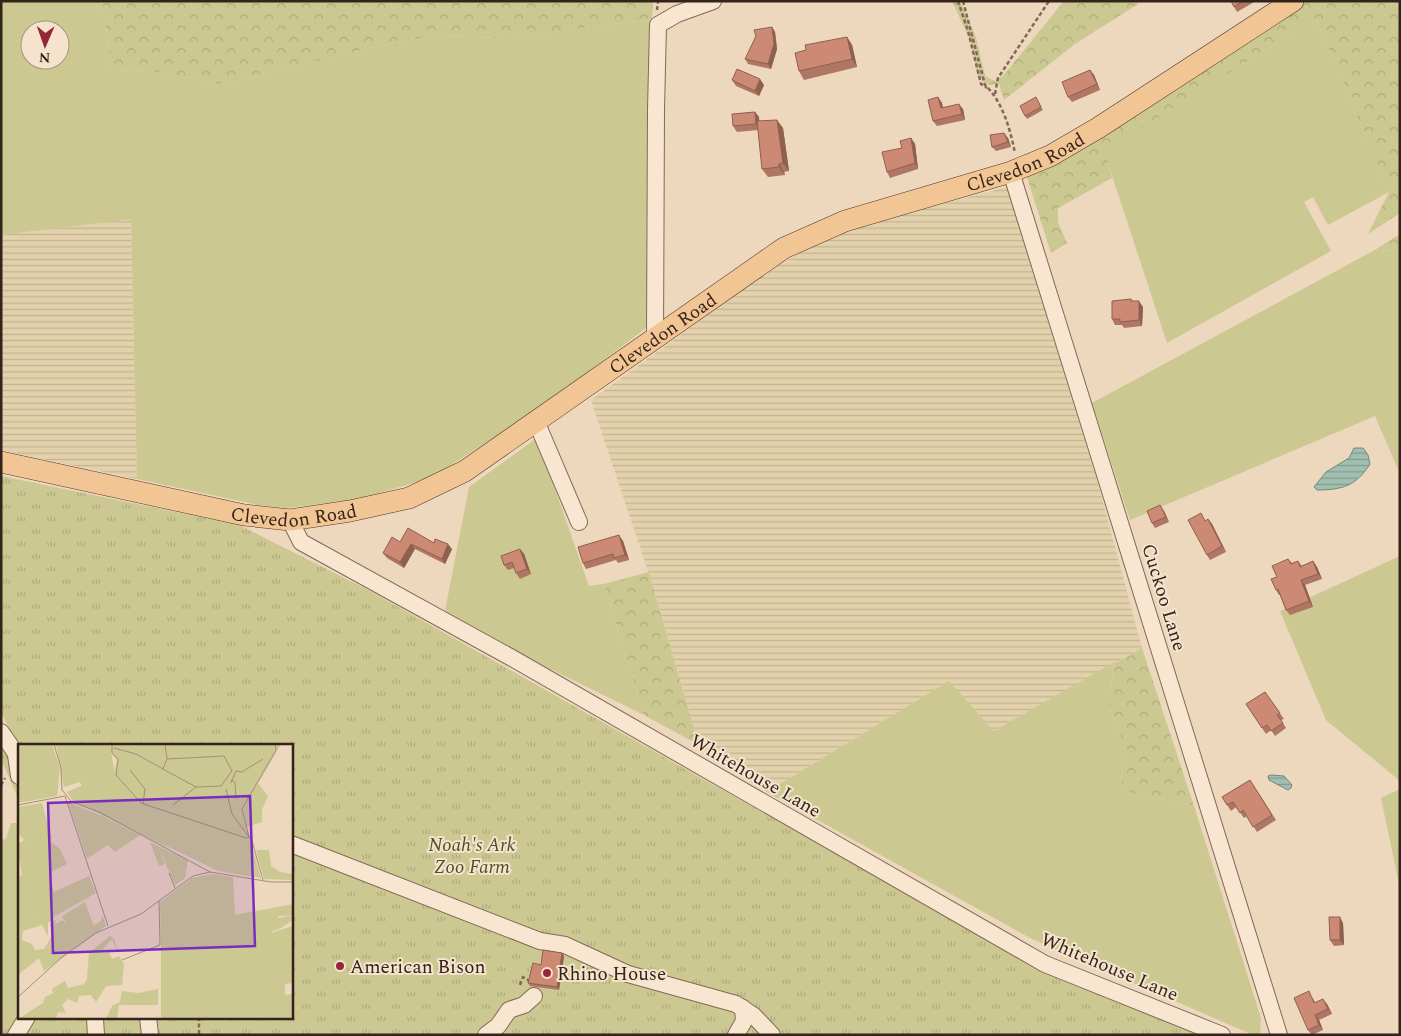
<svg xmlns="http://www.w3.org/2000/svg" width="1401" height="1036" viewBox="0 0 1401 1036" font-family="Spectral,serif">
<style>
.farmland{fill:url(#farmland-rules)}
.green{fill:#cbc892;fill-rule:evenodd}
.forest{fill:url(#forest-crowns)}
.park{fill:url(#park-tufts)}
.water{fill:url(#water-rules);stroke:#698c7d}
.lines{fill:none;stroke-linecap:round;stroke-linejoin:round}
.minor-casing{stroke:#856857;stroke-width:18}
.major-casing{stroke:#52372b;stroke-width:22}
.path{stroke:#856857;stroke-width:2.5;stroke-dasharray:4 2.5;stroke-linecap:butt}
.minor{stroke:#f8e6d0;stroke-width:16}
.major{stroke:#f2c594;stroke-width:21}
.wall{fill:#af7663}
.shaded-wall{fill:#8f6050}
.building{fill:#cc8973;stroke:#8f6050}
.poi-dot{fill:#942739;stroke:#f5e3cd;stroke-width:2}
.labels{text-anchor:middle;stroke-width:4;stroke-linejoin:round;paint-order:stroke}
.street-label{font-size:19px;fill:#34231b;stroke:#f5e3cd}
.park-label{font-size:19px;font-style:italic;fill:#4d5122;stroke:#f5e3cd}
.poi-label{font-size:19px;fill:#34231b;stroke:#f5e3cd;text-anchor:start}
.inset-road{fill:none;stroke:#a38f7c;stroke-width:1}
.view{fill:#7b2cbf;fill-opacity:0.15;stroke:#7b2cbf;stroke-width:2.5}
.inset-edge{fill:none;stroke:#34231b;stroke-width:2.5}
</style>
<defs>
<pattern id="farmland-rules" width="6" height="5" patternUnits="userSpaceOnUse" patternTransform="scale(1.25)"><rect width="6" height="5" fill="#e3d1ab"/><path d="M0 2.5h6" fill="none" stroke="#c3b393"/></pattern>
<pattern id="forest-crowns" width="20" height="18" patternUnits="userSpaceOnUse" patternTransform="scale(1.25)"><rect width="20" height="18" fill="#cbc892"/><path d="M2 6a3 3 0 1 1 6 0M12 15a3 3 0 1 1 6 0" fill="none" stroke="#afac7d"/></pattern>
<pattern id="park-tufts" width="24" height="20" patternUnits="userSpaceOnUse" patternTransform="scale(1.25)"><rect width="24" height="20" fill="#cbc892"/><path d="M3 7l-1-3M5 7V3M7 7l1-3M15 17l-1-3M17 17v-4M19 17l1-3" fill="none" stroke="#afac7d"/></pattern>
<pattern id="water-rules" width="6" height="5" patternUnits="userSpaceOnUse" patternTransform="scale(1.25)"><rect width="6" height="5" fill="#a1bfb1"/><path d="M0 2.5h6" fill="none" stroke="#849b8f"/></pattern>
</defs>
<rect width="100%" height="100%" fill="#edd7bd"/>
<!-- farmland -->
<g class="farmland">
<path d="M1007,187L1098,484L1142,648L994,731L949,681L767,792L708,755L713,752L708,747L705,751L699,745L650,577L591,400L769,271L808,248L858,226Z"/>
<path d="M131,218L137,479L1,450V235Z"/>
</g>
<!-- green -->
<g class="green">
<path d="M1,1H102L112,70L151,71L217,84L233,82L395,42L436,36L509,38L652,19L649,314L646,328L547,403L445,469L420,481L359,499L286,508L258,505L137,479L131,219L1,235ZM30,30H60V60H30Z"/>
<path d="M1316,19L1389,192L1328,225L1313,197L1304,202L1331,251L1167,343L1104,151Z"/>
<path d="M1375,250L1400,251V474L1375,416L1130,520L1092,403Z"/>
<path d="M537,438L589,586L604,584L644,715L518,653L445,611L469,487Z"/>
<path d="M1400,556V781L1326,720L1280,611Z"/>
<path d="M1118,660L1114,664L1109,706L1126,750L1121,775L1122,784L1131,793L1194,806L1261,1018L1260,1035H1253L1030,938L767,792L949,681L994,731Z"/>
<path d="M1400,789V889L1381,798Z"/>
<path d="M11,823H19V1016L1,1035V840L6,839Z"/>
</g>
<!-- forest -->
<g class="forest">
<path d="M102,1H653L652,19L509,38L436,36L395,42L233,82L217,84L151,71L112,70Z"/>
<path d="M952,1H960L976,37L985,76L995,81L1003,76L1064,1H1138V4L1075,44L1004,100L999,84L989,85L978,76L970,40Z"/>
<path d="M1304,1H1400V213L1368,234L1389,192L1316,19L1105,151L1112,178L1058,208V222L1067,243L1051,253L1026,174L1271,24Z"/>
<path d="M1400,234V251L1375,250Z"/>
<path d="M649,572L650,577L699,745L644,715L604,584Z"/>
<path d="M1142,648L1194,806L1131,793L1122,784L1121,775L1126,750L1109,706L1114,664Z"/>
</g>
<!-- park -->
<path class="park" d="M1,476L239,525L370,591L946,916L1201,1035H1V1019L9,1012L16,1015L19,1009V1017H291V745H19V800L1,760V747L14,739L1,712Z"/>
<!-- water -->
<g class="water">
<path d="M1354,448H1363L1368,455L1370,464C1356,486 1342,490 1317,490L1314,487L1326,472L1349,458Z"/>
<path d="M1271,775L1284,776L1292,785L1291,788L1288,790L1269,780L1268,776Z"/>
</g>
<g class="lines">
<defs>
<g id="minor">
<path d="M1011,172L1279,1035"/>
<path d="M655,338L656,110L658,25L677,14L713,1"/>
<path d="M536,421L579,522"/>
<path d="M290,520L301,542L512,658L1045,964L1222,1035"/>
<path d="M1,732L19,758"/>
<path d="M19,754L16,755L19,776"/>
<path d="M291,844L540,941L565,945L628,974L736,1004L754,1016L772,1035"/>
<path d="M148,1017L150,1035"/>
<path d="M95,1019L96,1035"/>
<path d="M16,1035L27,1017"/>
<path d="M486,1035L498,1026L509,1010L524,1005L534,996"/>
<path d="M736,1035L744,1021L743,1008"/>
</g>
<g id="major">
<path id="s1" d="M1,462L244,515L290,520L350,511L409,498L465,471L784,248L845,221L1011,172L1050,156L1098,128L1293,1"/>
</g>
</defs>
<!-- minor casing -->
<use href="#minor" class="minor-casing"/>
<!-- major casing -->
<use href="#major" class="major-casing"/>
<!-- path -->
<g class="path">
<path d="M958,1L968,31L981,84L987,88"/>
<path d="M963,1L985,85C1003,102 1010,129 1015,153"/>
<path d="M657,10L658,1"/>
<path d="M995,94L998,78L1049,1"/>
<path d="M1,785L5,778"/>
<path d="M520,985L523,977L530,981"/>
<path d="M199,1017V1035"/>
</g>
<!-- minor -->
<use href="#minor" class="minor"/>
<!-- major -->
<use href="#major" class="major"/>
</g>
<!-- wall -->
<g class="wall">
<path d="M1231,1H1256L1237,12Z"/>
<path d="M772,27L775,32L777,49L771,69L748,64L745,59Z"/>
<path d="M847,37L852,45L857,67L804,80L799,71L806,50Z"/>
<path d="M1090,70L1094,75L1100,90L1072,102L1068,97Z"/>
<path d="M732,80L764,85L759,96L736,86Z"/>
<path d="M938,97L942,103L943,108L963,109L965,120L937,126L933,121Z"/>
<path d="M1037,100L1043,110L1027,119L1025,116Z"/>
<path d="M755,112L759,117V121L783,128L789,171L784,172L785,175L768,177L762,169L758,130L737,132L733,126Z"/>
<path d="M911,138L915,144L918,169L890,178L887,172L902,148Z"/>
<path d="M1008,138L1011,147L996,151L992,147Z"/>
<path d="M1131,299L1133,301L1143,307L1142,326L1124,328L1122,325H1115L1112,319Z"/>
<path d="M1164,511L1169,522L1155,528L1152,523Z"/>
<path d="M1208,519L1212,524L1226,552L1210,560L1207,555Z"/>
<path d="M623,541L629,560L618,563L616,560L586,569L583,563Z"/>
<path d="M400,542L434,543L452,549L445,564L415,549L404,568L387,558L383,553Z"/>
<path d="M520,549L524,554L531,574L520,579L516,573L514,568L508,570L504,565Z"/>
<path d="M1288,559L1292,563L1298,561L1302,566L1313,561L1317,567L1322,579L1305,585L1313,607L1290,615L1286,610L1280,595H1279L1276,590L1277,577Z"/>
<path d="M1265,692L1284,719L1281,720L1286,728L1275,736L1271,730L1266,734L1246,704Z"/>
<path d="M1250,780L1276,820L1257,832L1247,816L1244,818L1236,807L1231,811L1222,797Z"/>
<path d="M1343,923L1344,945L1334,946L1330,940Z"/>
<path d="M564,956L559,990L530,986L528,983L541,965Z"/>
<path d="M1312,997L1315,1002L1327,1004L1332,1014L1319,1020L1323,1030L1312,1035L1308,1030Z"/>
</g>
<!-- shaded-wall -->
<g class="shaded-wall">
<path d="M772,27L775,32L777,49L771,69L768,64Z"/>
<path d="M847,37L852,45L857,67L852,59Z"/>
<path d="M1090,70L1094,75L1100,90Z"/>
<path d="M760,79L764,85L759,96L755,91Z"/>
<path d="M938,97L942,103L944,114L941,108Z"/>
<path d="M959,104L963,109L965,120L962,114Z"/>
<path d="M755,112L759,117L760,129L756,124Z"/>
<path d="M777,120L783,128L789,171L783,163Z"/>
<path d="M1004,133L1008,138L1011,147L1008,142Z"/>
<path d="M911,138L915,144L918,169L915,163Z"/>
<path d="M779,164L784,172L785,175L779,167Z"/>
<path d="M1139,301L1143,307L1142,326L1139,320Z"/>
<path d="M1160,505L1164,511L1169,522L1166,517Z"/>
<path d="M1208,519L1212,524L1226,552L1222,546Z"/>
<path d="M619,535L623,541L629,560L625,555Z"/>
<path d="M411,544L415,549L404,568L400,562Z"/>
<path d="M448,544L452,549L445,564L442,559Z"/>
<path d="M520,549L524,554L531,574L527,569Z"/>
<path d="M1313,561L1317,567L1322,579L1318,574Z"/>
<path d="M1301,580L1305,585L1313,607L1309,601Z"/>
<path d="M1340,917L1343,923L1344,945L1340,940Z"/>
<path d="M562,953L564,956L559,990L557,987Z"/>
<path d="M1323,999L1327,1004L1332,1014L1328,1009Z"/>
<path d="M1315,1015L1319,1020L1323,1030L1319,1025Z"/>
</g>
<!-- building -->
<g class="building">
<path d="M1231,1H1243L1234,7Z"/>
<path d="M772,27L774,44L768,64L745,59L756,36L754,30Z"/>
<path d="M847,37L852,59L799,71L795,53L806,50L805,45Z"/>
<path d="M737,69L760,79L755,91L732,80Z"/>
<path d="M1090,70L1097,84L1068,97L1062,82Z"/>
<path d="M938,97L941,108L959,104L962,114L933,121L928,100Z"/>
<path d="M1036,97L1041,107L1025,116L1020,106Z"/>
<path d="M755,112L756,124L733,126L732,114Z"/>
<path d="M777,120L783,163L779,164V167L762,169L757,121Z"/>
<path d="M1004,133L1008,142L992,147L990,135Z"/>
<path d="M911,138L915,163L887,172L882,152L902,148L900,141Z"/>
<path d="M1131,299V301H1139V320L1120,322V319H1112V301Z"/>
<path d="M1160,505L1166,517L1152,523L1147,511Z"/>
<path d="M1201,513L1205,521L1208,519L1222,546L1207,555L1188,520Z"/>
<path d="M408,528L434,543L435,539L448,544L442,559L411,544L400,562L383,553L392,537L400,542Z"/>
<path d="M619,535L625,555L614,558L613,554L583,563L578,547Z"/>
<path d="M520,549L527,569L516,573L512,562L504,565L501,556Z"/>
<path d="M1288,559L1291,564L1298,561L1300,567L1313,561L1318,574L1301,580L1309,601L1286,610L1278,589L1276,590L1271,579L1277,577L1272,566Z"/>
<path d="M1265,692L1280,713L1277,715L1283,723L1271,731L1267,725L1262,728L1246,704Z"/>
<path d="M1250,780L1272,815L1253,827L1243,810L1240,813L1233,802L1227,805L1222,797Z"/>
<path d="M1329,917H1340V940H1330Z"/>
<path d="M543,950L562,953L557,987L528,983L533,963L541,965Z"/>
<path d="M1309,991L1314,1003L1323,999L1328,1009L1315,1015L1319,1025L1308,1030L1294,998Z"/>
</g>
<!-- markers -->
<g class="poi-dot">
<circle cx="340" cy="966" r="5"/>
<circle cx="547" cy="973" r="5"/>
</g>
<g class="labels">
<!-- street labels -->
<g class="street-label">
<text dy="7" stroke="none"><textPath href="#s1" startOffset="1124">Clevedon Road</textPath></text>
<text dy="7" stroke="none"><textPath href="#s1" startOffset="719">Clevedon Road</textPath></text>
<text dy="7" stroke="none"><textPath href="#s1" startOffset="299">Clevedon Road</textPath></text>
<text transform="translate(1165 597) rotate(73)" y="7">Cuckoo Lane</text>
<text transform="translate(756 775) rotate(30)" y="7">Whitehouse Lane</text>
<text transform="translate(1110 966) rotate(23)" y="7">Whitehouse Lane</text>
</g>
<!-- park labels -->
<g class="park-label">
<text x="472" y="851">Noah's Ark<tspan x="472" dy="22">Zoo Farm</tspan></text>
</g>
<!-- poi labels -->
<g class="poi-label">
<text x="350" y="973">American Bison</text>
<text x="557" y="980">Rhino House</text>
</g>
</g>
<!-- overview -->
<g transform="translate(18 744)">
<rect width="275" height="275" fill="#edd7bd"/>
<path d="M0,0H34L42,24L39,52L0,59ZM38,0H92L97,31L152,77L149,103L55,57L49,48L64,42L62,38L46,43ZM239,38L250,52L244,66V78L228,83L225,66ZM50,58L84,72L122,91L97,108L90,101L73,112L71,94L61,91ZM24,59L34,94L31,96L42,105L49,120L31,129L36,148L71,132L78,149L37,172L22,176L3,158L17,108L11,102L0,108V100L6,96L0,89V63ZM140,102L170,116L167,134L157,141ZM238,106H251L253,122L262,128L275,130V136L246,135ZM193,130L215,133L217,171L275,160V171L261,172L253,189L275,182V239L267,240V251L275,250V275H233L220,192L205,191L143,202L142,158L174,134ZM67,158L77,185L47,205L36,181L44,176L48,179L44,172Z" fill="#cbc892"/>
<path d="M61,91L71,94L73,112L69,114ZM132,98L140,102L147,120L141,122ZM11,102L24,113V123L19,138L4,158L22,176L29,168L37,172L30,179V192L24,181L5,187L4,196L14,200L17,206L26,205L34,192L32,180L39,175L36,181L47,205L77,185L76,181L83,177L84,170L88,182L26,227L21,214L0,231V134L4,131L0,108ZM275,171V176L263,184L251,189L240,188L238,179ZM205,191L220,192L235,275H143V202ZM92,192L96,195L101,211L94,195L82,209L91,208L94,215L101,212L106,220L104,241L88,242L78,258L73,251L61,252L59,259L50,255L44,261L48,269L40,268L38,275H0L25,259L27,253L35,249L34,245L47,237L50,244L66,240L69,235L71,209ZM140,245V261H101L99,275H88L94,262L102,258L104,247L121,249Z" fill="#cbc892"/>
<path d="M92,0H263L224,67L243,134L200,127L56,57L49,48L73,38L76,32L96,30L99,16L93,9Z" fill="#cbc892"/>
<path class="inset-road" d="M36,0L43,24L44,46L54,58L81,68L192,128M94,0V9L100,15L98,31L123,59L228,94L231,93L224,65L258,6L257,0M147,0L149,15M96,4L118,10L145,25L178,43H180L203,42L214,27L206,12L149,15L145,25M112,26L127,45L125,60M213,36L217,38L218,55M213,39L218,27L224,28L245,15M208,45L214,70L234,97L245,136M0,61L47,52L90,182M155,61L178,43M151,129L157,144M104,216L142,201L141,157M0,253L43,214L78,189L123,170L175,132L192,128L253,138H275"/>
<path class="view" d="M232,52L237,202L35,209L30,59Z"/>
<rect width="275" height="275" class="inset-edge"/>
</g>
<!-- border -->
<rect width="1401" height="1036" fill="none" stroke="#34231b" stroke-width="5"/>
<!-- north arrow -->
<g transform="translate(45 45) rotate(182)"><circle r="24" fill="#f5e3cd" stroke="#a89686"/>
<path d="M0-4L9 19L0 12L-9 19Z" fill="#942739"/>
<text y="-8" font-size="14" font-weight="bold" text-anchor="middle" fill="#34231b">N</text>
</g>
</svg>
